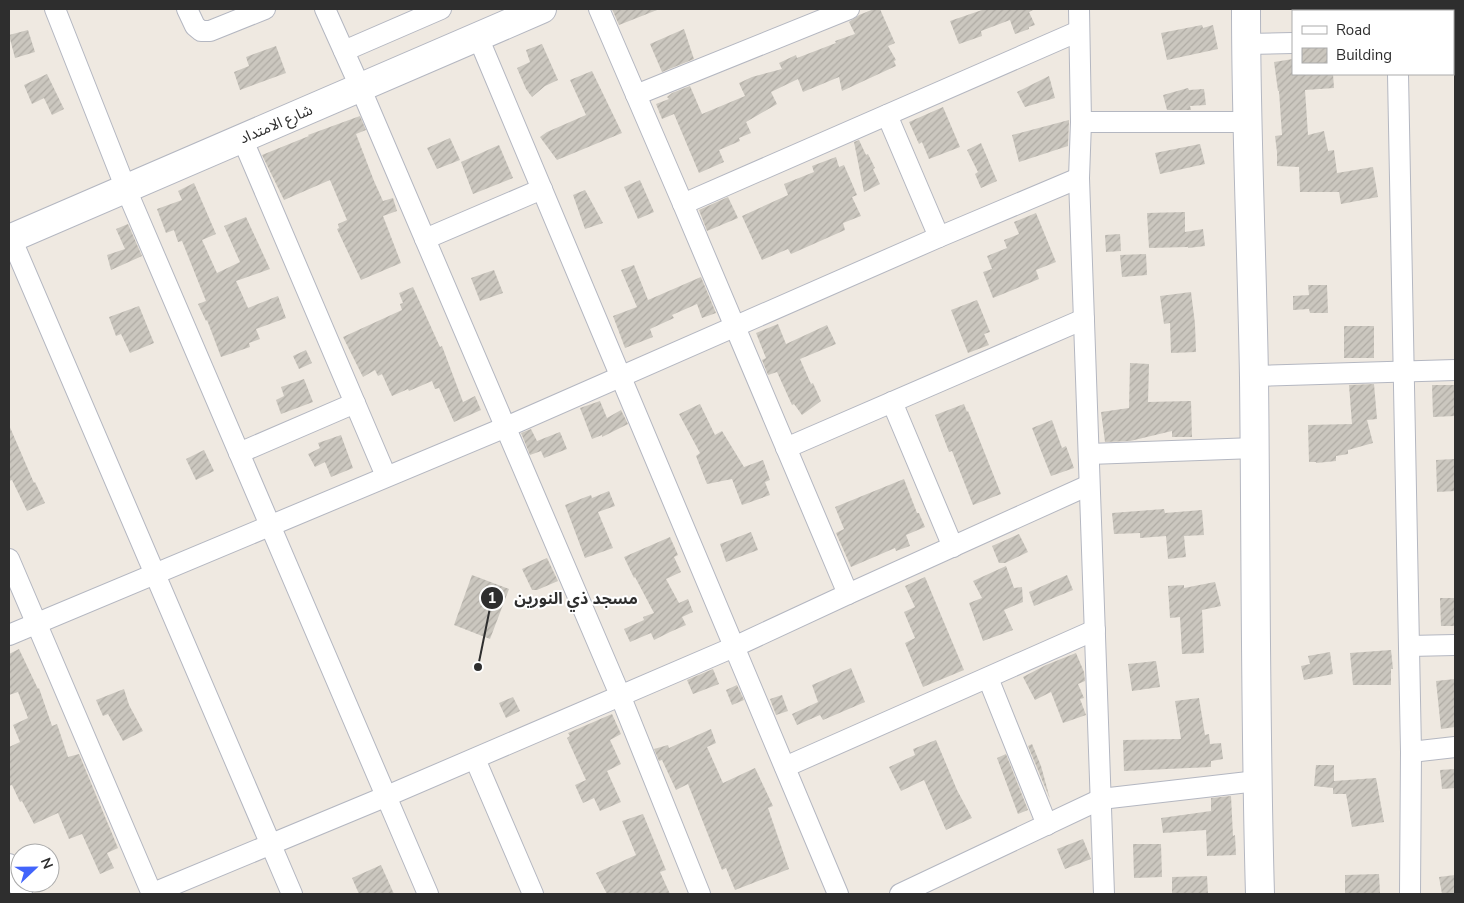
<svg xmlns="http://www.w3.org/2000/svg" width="1464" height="903" viewBox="0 0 1464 903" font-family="'Nunito Sans','Noto Sans Arabic',sans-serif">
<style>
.building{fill:url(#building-hatch)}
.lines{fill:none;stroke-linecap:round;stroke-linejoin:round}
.street-casing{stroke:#b4b7c1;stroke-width:22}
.secondary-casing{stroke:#b4b7c1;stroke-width:30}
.street{stroke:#fff;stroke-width:20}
.secondary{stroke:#fff;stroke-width:28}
.labels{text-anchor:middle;stroke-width:4;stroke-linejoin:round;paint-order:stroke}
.street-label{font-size:15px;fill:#2e2e2e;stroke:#fff}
.leader{fill:none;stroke:#2e2e2e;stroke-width:2}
.callout-dot{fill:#2e2e2e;stroke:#fff;stroke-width:2}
.mark-label{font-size:15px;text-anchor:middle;font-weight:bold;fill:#fff}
.callout-label{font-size:16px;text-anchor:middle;font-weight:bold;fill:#2e2e2e;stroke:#fff;stroke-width:4;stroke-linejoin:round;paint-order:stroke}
</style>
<defs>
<pattern id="building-hatch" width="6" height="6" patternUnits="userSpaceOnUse" patternTransform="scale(1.25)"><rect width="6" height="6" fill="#cbc7bf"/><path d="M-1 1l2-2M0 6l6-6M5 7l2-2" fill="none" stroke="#afaba4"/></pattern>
</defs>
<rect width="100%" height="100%" fill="#efe9e1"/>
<!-- building -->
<g class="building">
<path d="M612,9H657V10L619,25Z"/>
<path d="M874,9H880L895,43L888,46L896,60L894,61L896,66L842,91L839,77L803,92L798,79L771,92L777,104L746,122L751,133L739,138L740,141L719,150L724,162L699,173L674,114L662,119L656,104L669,99L667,97L672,93L690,86L702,114L745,96L739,83L752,77L782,69L779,63L796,55L797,58L836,43L835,41L855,34L849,22L859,15Z"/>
<path d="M985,9H1035L1029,12L1035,25L1029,27V29L1015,34L1010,20L981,31L982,36L959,44L950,21Z"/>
<path d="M1202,25L1203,28L1213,25L1218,49L1167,60L1161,33Z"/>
<path d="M684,29L694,59L662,72L650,44Z"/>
<path d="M28,30L35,52L15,58L9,35Z"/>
<path d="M542,44L558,80L545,86L532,97L526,89L517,68L530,62L526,50Z"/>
<path d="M276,46L286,73L240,90L234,72L249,66L246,57Z"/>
<path d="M1293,59V74H1333L1334,88L1305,90L1308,135L1324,131L1328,151L1334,150L1337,173L1373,167L1378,197L1341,204L1339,192H1300L1299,167L1277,166V152L1275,136L1282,135L1279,91H1278L1274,62Z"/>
<path d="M592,71L622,133L557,160L540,137L547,132L586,115L570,80Z"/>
<path d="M47,74L64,109L52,115L44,98L32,104L24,85Z"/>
<path d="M1049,76L1055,98L1025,107L1017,92Z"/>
<path d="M1188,88L1189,90L1204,89L1206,105L1190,106L1191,110H1167L1163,95Z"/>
<path d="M943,107L960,147L929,159L922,142L919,144L909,122Z"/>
<path d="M360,116L366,130L356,134L374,181L383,201L393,198L397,211L383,216L401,263L361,280L337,229L339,228L338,224L347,220L330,180L284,200L262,155L309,136L308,135Z"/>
<path d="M1069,120L1068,146L1019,162L1012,135Z"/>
<path d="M450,138L460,160L437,169L427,148Z"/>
<path d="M859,140L866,155L868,154L875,168L873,169L880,184L864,192L854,142Z"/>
<path d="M981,143L997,181L981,188L975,174L978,172L967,150Z"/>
<path d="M1200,144L1205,164L1160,174L1155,153Z"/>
<path d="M499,145L513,178L473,194L461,162Z"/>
<path d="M836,157L839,167L844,165L857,195L852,197L861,216L843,223L845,230L791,254L788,249L762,260L742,216L788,195L784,184L814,172L812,166Z"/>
<path d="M640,180L654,212L638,219L624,187Z"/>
<path d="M194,183L216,234L202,240L217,273L240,262L224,226L246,217L270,269L236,281L248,308L278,296L286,318L256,329L260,339L249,343L250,347L221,357L207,320L206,321L198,304L206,301L182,241L178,242L174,230L166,233L157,209L182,200L178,191Z"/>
<path d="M585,190L603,223L585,229L573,195Z"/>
<path d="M728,197L738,218L707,231L699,210Z"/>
<path d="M1185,212V232L1203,229L1205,246L1188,248V247L1149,248L1147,213Z"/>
<path d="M1036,213L1056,262L1036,270L1039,279L993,298L983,272L992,269L987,256L1007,248L1004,240L1019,234L1014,222Z"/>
<path d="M128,224L142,256L111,270L107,255L125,249L116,229Z"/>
<path d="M1120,234L1121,251L1106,252L1105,235Z"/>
<path d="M1146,254L1147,275L1122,277L1120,255Z"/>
<path d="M634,265L648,300L701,277L716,313L702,318L697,304L672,315L674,318L650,329L653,337L625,348L613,316L637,307L621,270Z"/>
<path d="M494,270L503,293L480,301L471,278Z"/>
<path d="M1308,285H1327L1328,313H1310L1309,309L1293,310V296L1309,295Z"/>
<path d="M413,287L440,347L442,346L463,402L475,396L481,410L454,422L439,388L435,389L432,381L409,391L408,389L392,396L382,374L378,376L375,370L363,377L343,337L402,310L400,304L403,303L399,293Z"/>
<path d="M1191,292L1195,324L1196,352L1171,353L1170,323L1164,324L1160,296Z"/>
<path d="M977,300L990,332L984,334L989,345L968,353L951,310Z"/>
<path d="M139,306L154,343L130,353L121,334L116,336L109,317Z"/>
<path d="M778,324L786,344L827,325L836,344L800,359L811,384L813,383L821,401L802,415L794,404L792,405L777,372L768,375L762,360L766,358L756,333Z"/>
<rect x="1344" y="326" width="30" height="32"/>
<path d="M306,350L312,363L299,369L293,356Z"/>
<path d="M1130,363L1149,364L1148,402L1191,401L1192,437H1172V431L1130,441L1105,442L1101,412L1129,408Z"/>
<path d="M304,379L313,402L281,414L276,400L284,396L281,387Z"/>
<path d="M1374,384L1377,419L1367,420L1373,443L1348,450V454L1336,456V461L1316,463V462H1309L1308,425L1352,424L1349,385Z"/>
<path d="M1432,385H1455V416L1433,417Z"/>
<path d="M600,401L607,418L621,410L628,424L602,437V435L592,439L580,408Z"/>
<path d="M700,404L715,435L722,431L744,467L763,460L770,480L765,482L770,495L742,505L732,479L707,484L696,456L700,453L679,414Z"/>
<path d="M964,404L967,412L968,411L1001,494L973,505L952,451L949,452L935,415Z"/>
<path d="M1052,420L1062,448L1066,446L1074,468L1051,476L1032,428Z"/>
<path d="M9,425L34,483L35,482L45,503L27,511L12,480L9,481Z"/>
<path d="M531,429L538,443L537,441L560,432L567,449L544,458L541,451L530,455L521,433Z"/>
<path d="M341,435L353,468L331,477L325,462L315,467L308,454L320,448L318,443Z"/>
<path d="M204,450L214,471L196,480L186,459Z"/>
<path d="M1455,459V491L1437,492L1436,460Z"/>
<path d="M904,479L917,513H919L925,527L906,535L910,546L896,551L895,548L851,567L836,533L844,529L835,507Z"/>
<path d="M609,491L615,506L598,512L613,548L585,558L565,505L591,495L592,498Z"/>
<path d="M1164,509L1165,513L1202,510L1204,535L1184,536L1186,557L1168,559L1166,536L1140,538V533L1114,534L1112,513Z"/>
<path d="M751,532L758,550L726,562L720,544Z"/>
<path d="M1019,534L1028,552L1005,563H999L992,546Z"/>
<path d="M670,537L678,555L674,557L681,572L666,579L679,603L688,599L693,612L682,617L686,625L670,632L654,640L651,633L630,642L624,629L644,620L643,617L654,613L635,577L634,578L624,557Z"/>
<path d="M547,558L558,581L537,590H532L522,569Z"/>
<path d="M1006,566L1014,588L1022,587L1023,602L1004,610L1013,630L983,641L969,603L982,598L973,581Z"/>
<path d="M472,575L509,589L490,639L454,625Z"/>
<path d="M1067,575L1073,590L1034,606L1029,592Z"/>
<path d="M925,577L964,670L923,687L905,643L915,638L904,612L915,607L905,586Z"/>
<path d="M1215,582L1221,606L1202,610L1204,653L1182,654L1180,617L1170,618L1168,586L1184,585V588Z"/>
<path d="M1440,598H1455V626H1441Z"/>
<path d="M19,649L38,689L39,688L52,726L57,724L68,757L79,754L118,848L107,853L114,868L100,874L82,834L69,839L58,813L34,824L22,801L20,802L12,785L9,786V747L20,742L13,725L28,718L18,692L9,695V654Z"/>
<path d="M1391,650L1393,669H1391V685H1353L1350,653Z"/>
<path d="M1330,652L1333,674L1304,680L1301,666L1310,664L1308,656Z"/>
<path d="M1076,653L1084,672L1085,681L1078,684L1084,698L1080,699L1086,715L1063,723L1051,692L1035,700L1023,677L1046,665Z"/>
<path d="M1156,661L1160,687L1132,691L1128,664Z"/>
<path d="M851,668L865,702L823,720L820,715L797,725L792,714L818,702L812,685Z"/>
<path d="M713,669L719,684L693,694L687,680Z"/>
<path d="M1455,679V727L1441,729L1436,681Z"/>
<path d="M737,685L744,700L732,705L726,690Z"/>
<path d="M124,689L129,705L143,731L123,741L108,714L103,716L96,700Z"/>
<path d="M782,695L788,711L776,715L770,699Z"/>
<path d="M513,697L520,711L506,718L499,703Z"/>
<path d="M1199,698L1205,735L1209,734L1210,744L1221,743L1223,759L1211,761V767L1124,771L1123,740L1181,739L1175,701Z"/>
<path d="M612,714L621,734L610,740L621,764L607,771L621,802L600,811L594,798L583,803L575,785L586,780L567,738L570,736L568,733Z"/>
<path d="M711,729L716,743L707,747L723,783L755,768L773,806L768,808L789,869L735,890L726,868L722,870L688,784L676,790L662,760L659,761L654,749L668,745L669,748Z"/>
<path d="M936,740L957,790L972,818L946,830L924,780L901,791L889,767L915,755L913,749Z"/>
<path d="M1032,744L1041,766L1050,799L1028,746Z"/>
<path d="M1006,754L1028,810L1018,814L997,758Z"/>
<path d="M1316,765H1334V781L1376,778L1384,822L1352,827L1346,794H1333V788L1314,786Z"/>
<path d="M1455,769V788L1442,789L1440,770Z"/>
<path d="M1231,796L1233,836L1235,835L1236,855L1207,856L1206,830L1163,833L1161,818L1211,811V798Z"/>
<path d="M643,814L666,870L660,872L670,894H607L596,873L636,855L622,821Z"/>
<path d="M1083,839L1091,859L1065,869L1057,849Z"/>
<path d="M1133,844H1161L1162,877L1134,878Z"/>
<path d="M381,865L394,894H359L352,878Z"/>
<path d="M1379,874L1380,894H1345V875Z"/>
<path d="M1455,875V894H1442L1439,877Z"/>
<path d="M1207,876L1208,894H1172V877Z"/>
</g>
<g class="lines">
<defs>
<g id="street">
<path d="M55,9L126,189L428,894"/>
<path d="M187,9L195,26L201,31H210L265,9"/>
<path d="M325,9L360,87L620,695L700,894"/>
<path d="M599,9L683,204L848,594"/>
<path d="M1079,9L1081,122L1079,178L1104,894"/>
<path d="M1398,9V11"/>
<path d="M478,37L838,894"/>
<path d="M1453,42H1455"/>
<path d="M1246,44L1293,43"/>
<path d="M344,51L441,9"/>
<path d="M1398,74L1411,752L1410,894"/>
<path d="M636,95L849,9"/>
<path d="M887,115L939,237"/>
<path d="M1081,122H1247"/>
<path d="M242,138L386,476"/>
<path d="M683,204L1079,31"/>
<path d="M11,238L292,894"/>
<path d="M425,239L542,189"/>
<path d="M1254,376L1455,370"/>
<path d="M892,402L953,547"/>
<path d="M786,448L1084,319"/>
<path d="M239,453L355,403"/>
<path d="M1089,454L1255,448"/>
<path d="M9,559L152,894"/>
<path d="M9,635L506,427L939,237L1079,178"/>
<path d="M1409,646L1455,645"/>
<path d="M988,678L1047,825"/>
<path d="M1411,752L1455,747"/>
<path d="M475,759L533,894"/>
<path d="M785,767L1095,630"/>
<path d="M9,864L22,894"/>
<path d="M151,894L387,796L734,647L848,594L1089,485"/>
<path d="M900,894L1101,799L1257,781"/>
</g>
<g id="secondary">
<path d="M1246,9C1246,132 1252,255 1254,378C1256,550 1255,722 1260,894"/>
<path d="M9,239L542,9"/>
</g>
</defs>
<!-- street casing -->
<use href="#street" class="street-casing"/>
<!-- secondary casing -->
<use href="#secondary" class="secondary-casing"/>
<!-- street -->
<use href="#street" class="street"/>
<!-- secondary -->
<use href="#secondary" class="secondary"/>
</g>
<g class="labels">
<!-- street labels -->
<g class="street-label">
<text transform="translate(276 124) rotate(-23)" y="5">شارع الامتداد</text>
</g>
</g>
<!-- callouts -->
<path class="leader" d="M478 667L492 598"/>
<g class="callout-dot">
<circle cx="478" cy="667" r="5"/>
<circle cx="492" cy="598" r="12"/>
</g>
<g class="mark-label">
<text x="492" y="603">1</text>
</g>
<g class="callout-label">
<text x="576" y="604">مسجد ذي النورين</text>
</g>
<!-- border -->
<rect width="1464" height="903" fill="none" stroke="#2e2e2e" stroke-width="20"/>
<!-- legend -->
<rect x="1292" y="10" width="162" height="65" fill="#ffffff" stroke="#ababab"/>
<rect x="1302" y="26" width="25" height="8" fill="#ffffff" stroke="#ababab"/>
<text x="1336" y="35" font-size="15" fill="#2e2e2e">Road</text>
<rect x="1302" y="48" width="25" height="15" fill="url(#building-hatch)" stroke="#ababab"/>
<text x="1336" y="60" font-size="15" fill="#2e2e2e">Building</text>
<!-- north arrow -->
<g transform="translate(35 868) rotate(68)"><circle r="24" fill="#ffffff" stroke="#ababab"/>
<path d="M0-4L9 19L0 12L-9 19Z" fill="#4264fb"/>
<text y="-8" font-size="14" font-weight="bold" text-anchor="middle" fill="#2e2e2e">N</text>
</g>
</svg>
